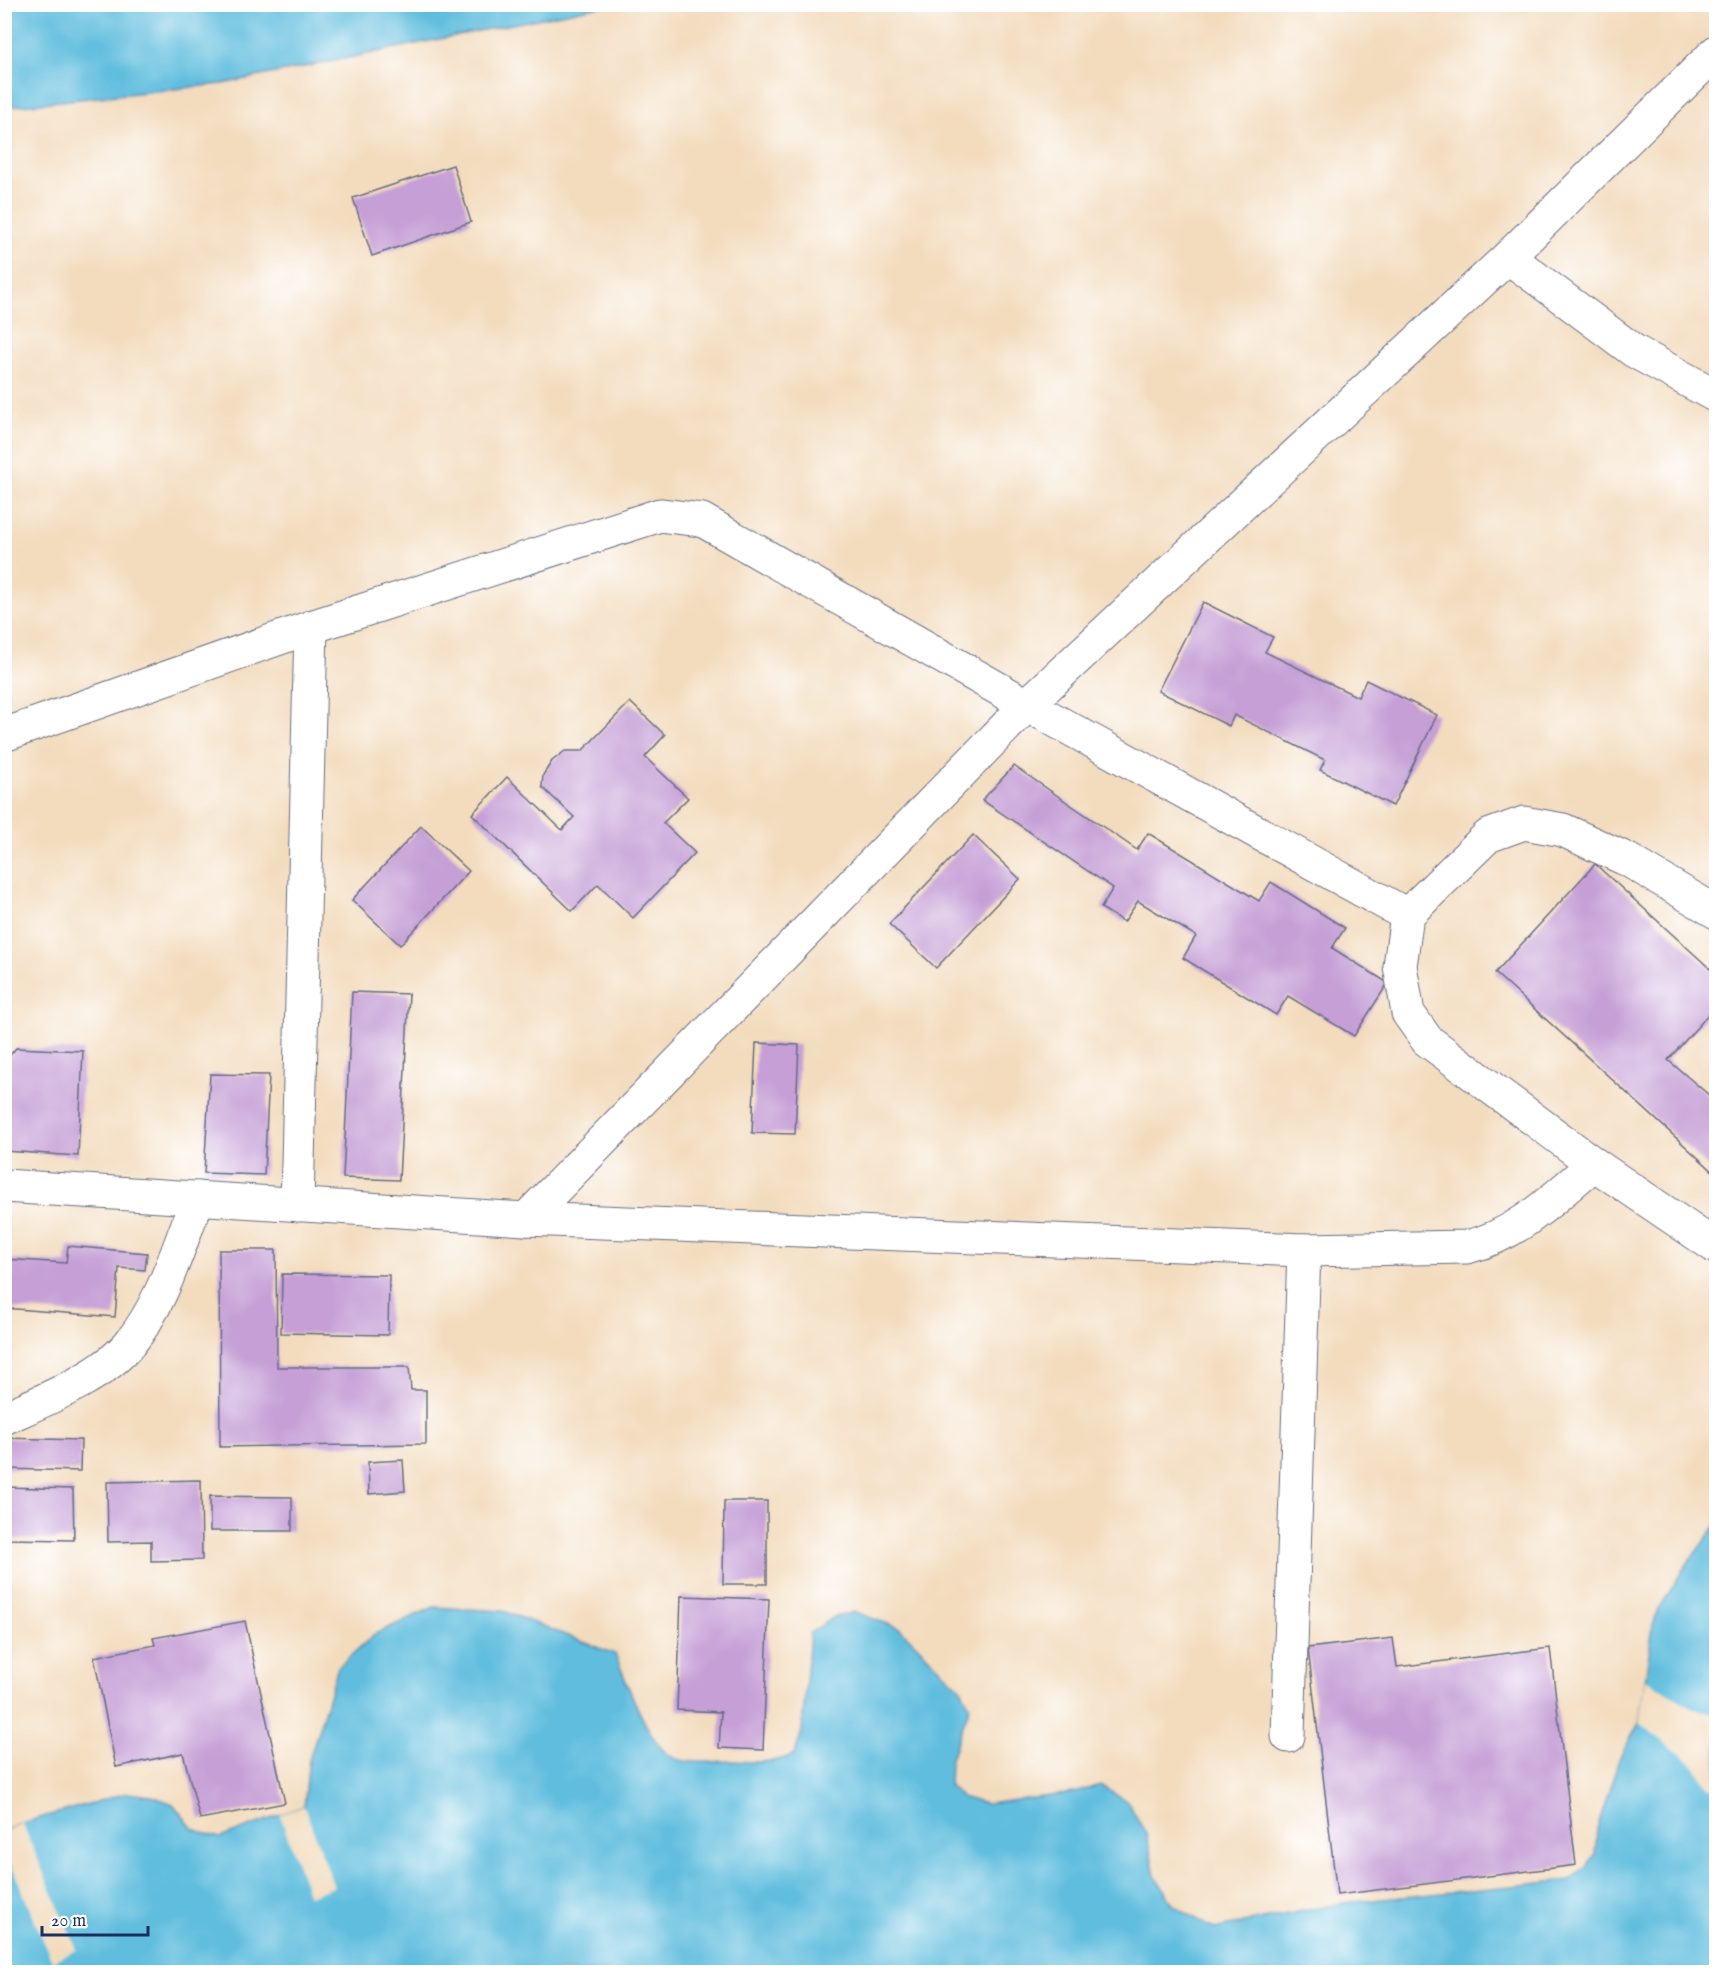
<svg xmlns="http://www.w3.org/2000/svg" width="1721" height="1977" viewBox="0 0 1721 1977" font-family="'IM FELL English',serif">
<style>
.water{fill:#60bdde;stroke:#3e769e;stroke-width:1.5}
.pier{fill:#f3dcbe}
.building{fill:#c59fd6}
.lines{fill:none;stroke-linecap:round;stroke-linejoin:round}
.minor-casing{stroke:#676c80;stroke-width:35}
.minor{stroke:#fff;stroke-width:33}
</style>
<rect width="100%" height="100%" fill="#fff"/>
<filter id="ink" filterUnits="userSpaceOnUse"><feTurbulence type="fractalNoise" baseFrequency=".0167" numOctaves="2"/><feDisplacementMap in="SourceGraphic" scale="12" xChannelSelector="R" yChannelSelector="G"/><feConvolveMatrix kernelMatrix="1 2 1 2 8 2 1 2 1" color-interpolation-filters="sRGB"/></filter>
<filter id="wash" filterUnits="userSpaceOnUse"><feTurbulence type="fractalNoise" baseFrequency=".008" numOctaves="4" result="noise"/><feDisplacementMap in="SourceGraphic" scale="24" xChannelSelector="R" yChannelSelector="G"/><feGaussianBlur stdDeviation="1.35" result="paint"/><feColorMatrix in="noise" values="0 0 0 0 0 0 0 0 0 0 0 0 0 0 0 0 0 1.4 0 .05"/><feComposite in="paint" operator="in"/></filter>
<g filter="url(#wash)">
<rect width="100%" height="100%" fill="#f3dcbe"/>
<!-- water -->
<g class="water">
<path d="M4,5L5,4L605,5L222,84L5,107Z"/>
<path d="M1716,1525V1972H5L4,1831L22,1823L127,1793L152,1796L173,1804L193,1829L220,1838L304,1806L309,1760L338,1667L375,1634L434,1607L503,1611L615,1654C626,1680 646,1738 669,1755C684,1766 714,1761 732,1761C754,1762 775,1764 795,1754L802,1731L810,1633L834,1617L855,1612L899,1628L961,1689L970,1706L950,1761L949,1785L961,1797L986,1804L1074,1793L1100,1785L1128,1802L1147,1836L1155,1875L1174,1906L1214,1929L1343,1903L1570,1880L1587,1867L1595,1855L1597,1829L1619,1759L1639,1723L1654,1618L1682,1571Z"/>
</g>
<!-- pier -->
<g class="pier">
<path d="M1645,1679L1694,1709L1716,1715V1788L1710,1789L1691,1762L1639,1723Z"/>
<path d="M304,1806L334,1887L309,1896L280,1815Z"/>
<path d="M22,1823L77,1950L52,1961L5,1850V1831Z"/>
</g>
<g id="blocks">
<!-- building -->
<g class="building">
<path d="M453,165L471,222L372,256L353,198Z"/>
<path d="M1203,602L1273,637L1265,652L1358,697L1366,680L1437,715L1393,806L1320,770L1325,760L1234,715L1229,726L1158,691Z"/>
<path d="M630,702L665,735L645,757L688,798L663,823L695,853L633,918L598,884L572,911L472,814L507,777L562,830L574,817L542,787L543,775L552,761L565,751H582Z"/>
<path d="M1014,766L1137,850L1148,833L1259,901L1271,882L1345,928L1332,948L1388,983L1354,1036L1288,996L1276,1015L1183,958L1196,936L1138,901L1124,922L1101,908L1113,888L982,800Z"/>
<path d="M421,826L469,871L400,945L352,900Z"/>
<path d="M973,835L1020,879L936,968L889,924Z"/>
<path d="M1595,864L1716,974V1006L1668,1060L1716,1101V1174L1495,973Z"/>
<path d="M352,992L409,994L399,1180L343,1178Z"/>
<path d="M756,1043L799,1045L795,1134L752,1133Z"/>
<path d="M16,1048L83,1051L78,1156L4,1151L6,1060Z"/>
<path d="M210,1074L269,1075L264,1175L204,1173Z"/>
<path d="M68,1246L147,1253L145,1270L119,1268L115,1317L4,1308V1259L66,1263Z"/>
<path d="M219,1250H276L277,1367H409L411,1390H426V1444L220,1447Z"/>
<path d="M282,1274L389,1275L388,1335L281,1333Z"/>
<path d="M4,1438L81,1440L80,1471L4,1469Z"/>
<path d="M403,1460L405,1491L369,1494L368,1462Z"/>
<path d="M201,1480L202,1560L151,1561V1541L108,1542L107,1482Z"/>
<path d="M4,1487L73,1489L74,1540L4,1539Z"/>
<path d="M210,1496L292,1497V1531H210Z"/>
<path d="M724,1501H767V1584H723Z"/>
<path d="M681,1596L769,1599L763,1750L719,1748L721,1712L677,1710Z"/>
<path d="M245,1621L285,1803L200,1819L183,1753L116,1767L94,1657L155,1645L153,1638Z"/>
<path d="M1393,1638L1397,1667L1550,1648L1576,1865L1337,1895L1308,1648Z"/>
</g>
</g>
</g>
<g filter="url(#ink)">
<use href="#blocks" fill-opacity="0" stroke="#676c80" stroke-width="1.5"/>
<g class="lines">
<defs>
<g id="minor">
<path d="M1508,257L1634,351L1716,396"/>
<path d="M4,735L311,627L660,515L702,520L1027,705L526,1219L4,1186"/>
<path d="M1716,912L1628,860L1563,830L1524,823L1488,836L1407,915L1400,966L1408,1013L1427,1040L1594,1164L1716,1247"/>
<path d="M1407,915L1027,705L1508,257L1716,52"/>
<path d="M297,1205L311,627"/>
<path d="M526,1219L1304,1250L1467,1247C1520,1234 1553,1198 1594,1164"/>
<path d="M4,1418C44,1400 103,1377 130,1343C163,1303 178,1247 198,1198"/>
<path d="M1288,1736L1304,1250"/>
</g>
</defs>
<!-- minor casing -->
<use href="#minor" class="minor-casing"/>
<!-- minor -->
<use href="#minor" class="minor"/>
</g>
</g>
<!-- margin -->
<rect width="1721" height="1977" fill="none" stroke="#fff" stroke-width="24"/>
<!-- scale -->
<path d="M42 1926v9h106v-9" fill="none" stroke="#1b2f5e" stroke-width="3"/>
<text x="51" y="1926" font-size="18" fill="#1b2f5e" stroke="#ffffff" stroke-width="4.5" paint-order="stroke">20 m</text>
</svg>
